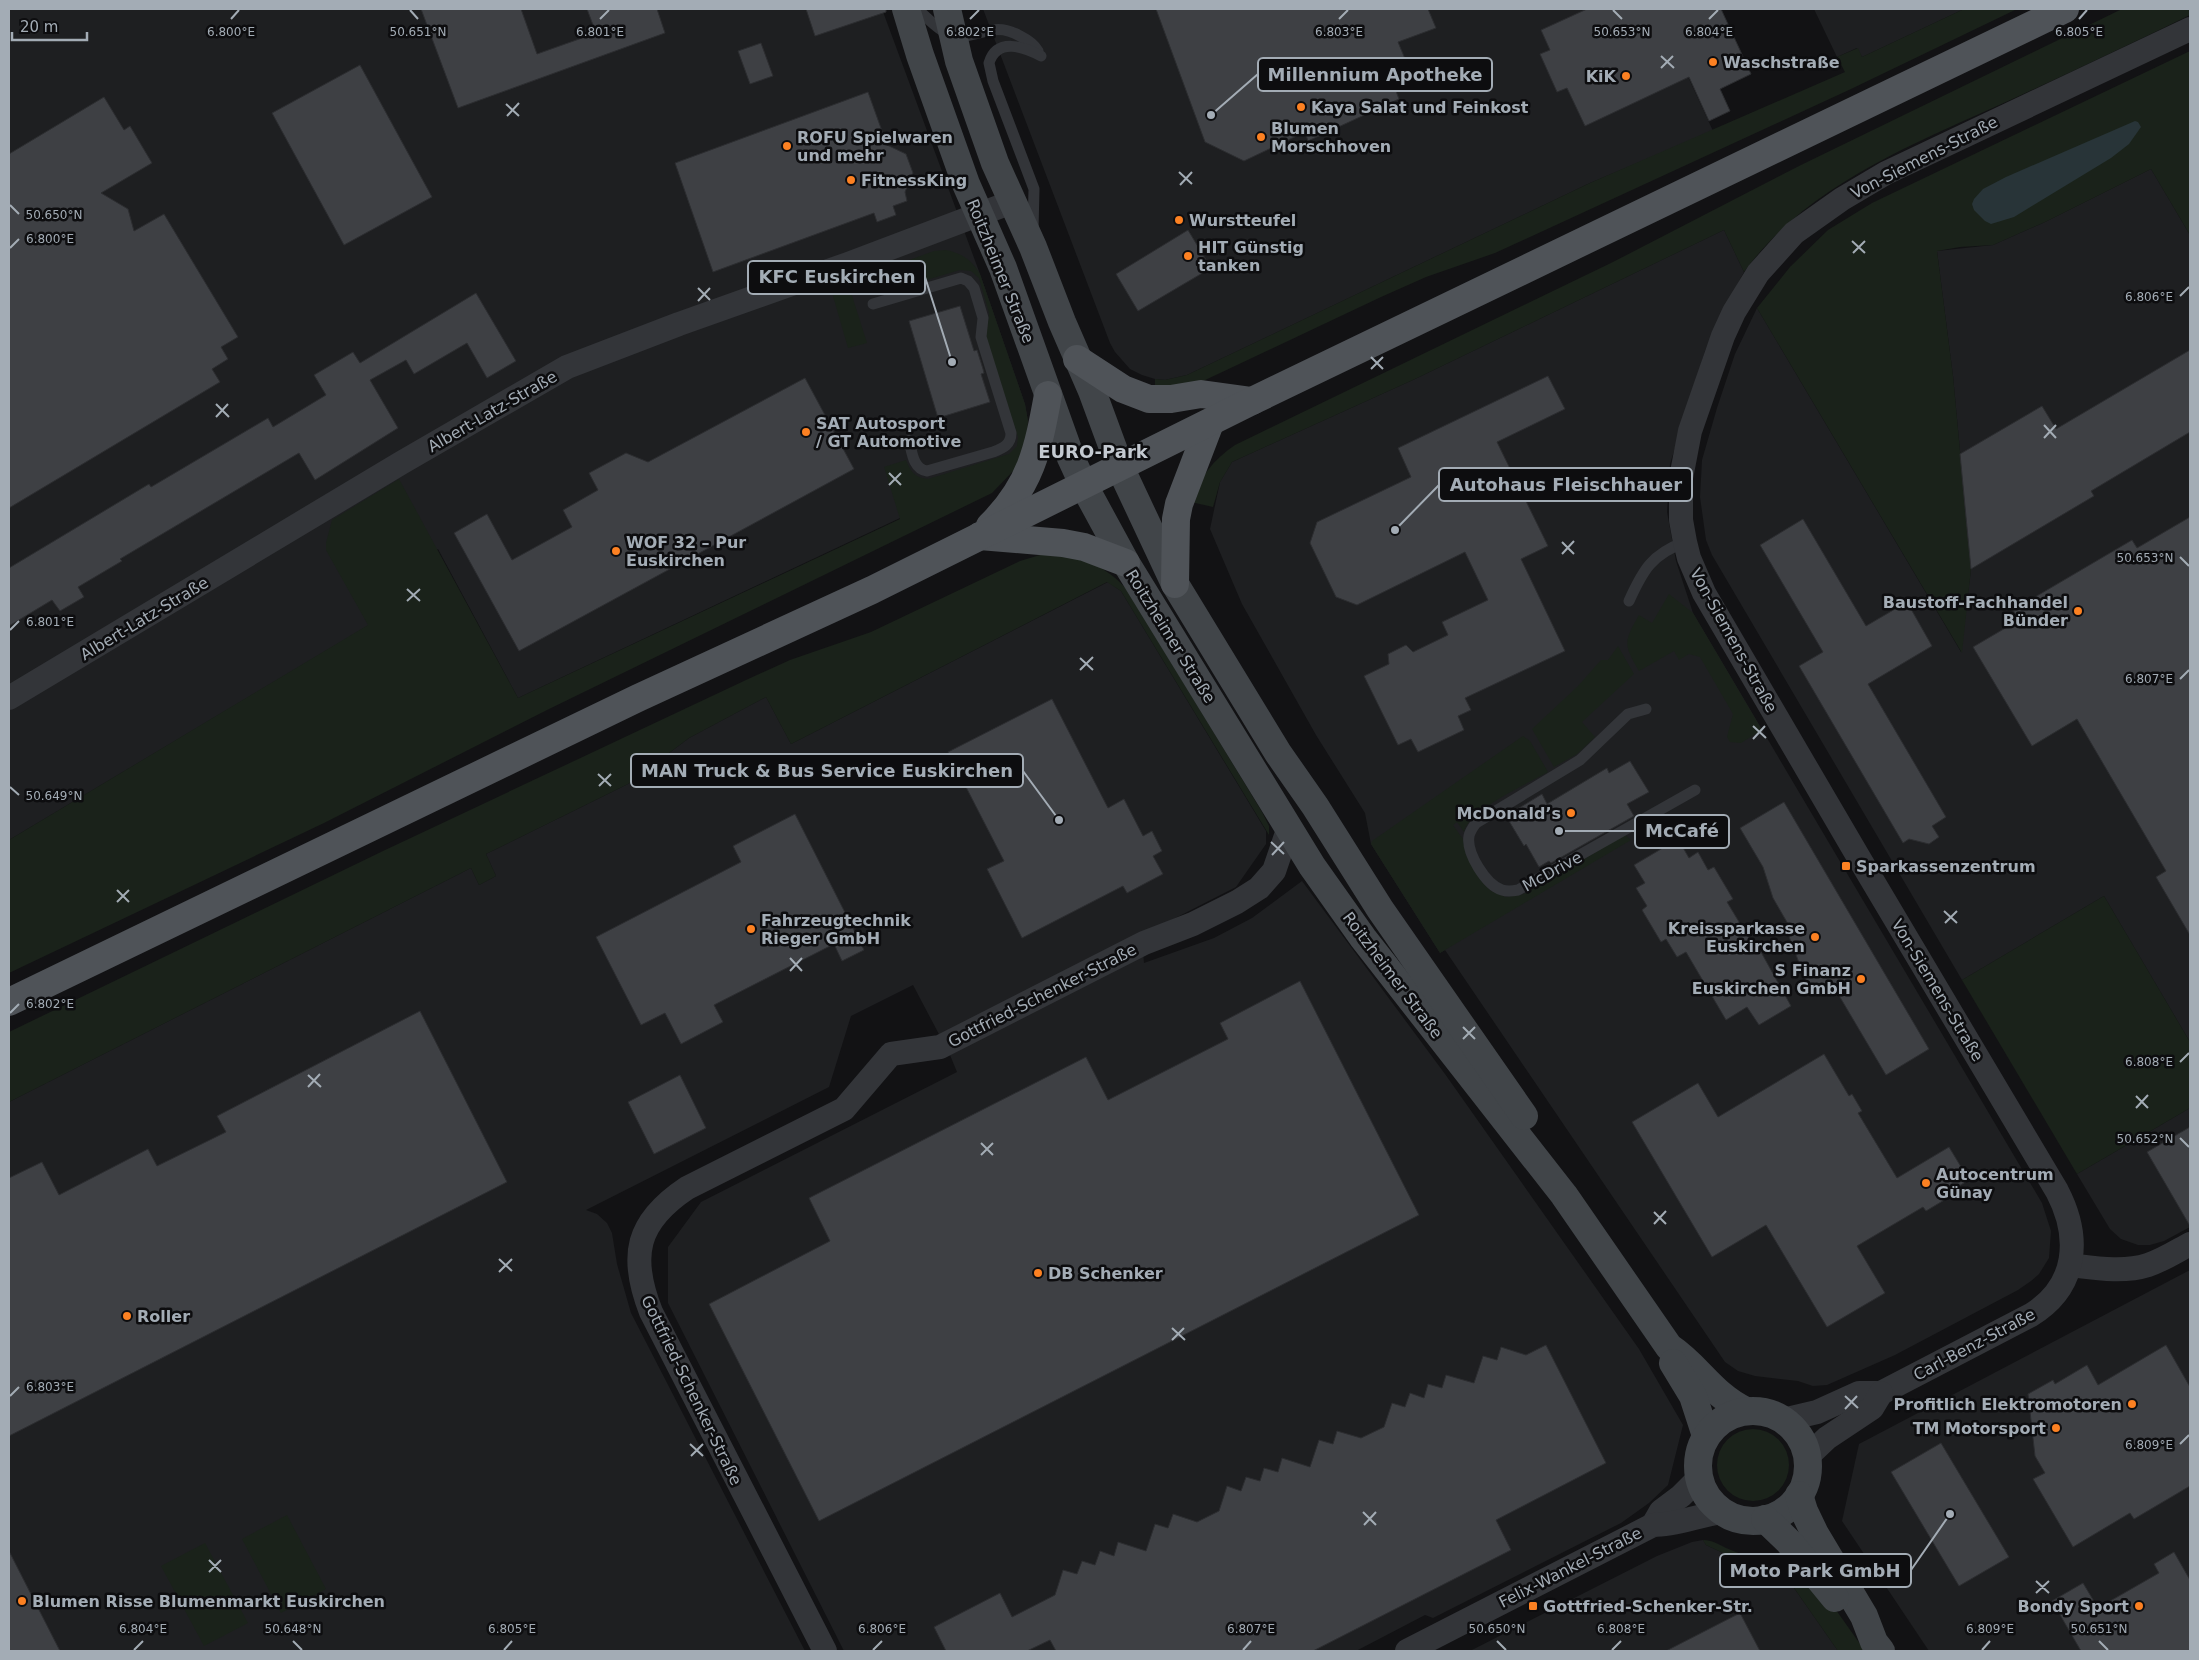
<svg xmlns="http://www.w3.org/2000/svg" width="2199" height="1660" viewBox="0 0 2199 1660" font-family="'DejaVu Sans',sans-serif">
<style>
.built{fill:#1e1f21}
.green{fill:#1a221a}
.water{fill:#283438}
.building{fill:#3e4044;stroke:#2c2d30}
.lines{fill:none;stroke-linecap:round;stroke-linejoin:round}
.lane{stroke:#333539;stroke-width:11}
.street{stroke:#333539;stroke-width:24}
.secondary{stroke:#414549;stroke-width:28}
.primary{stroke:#4f5358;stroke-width:28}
.ticks{fill:none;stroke:#a3acb5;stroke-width:2}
.poi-dot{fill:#fc8122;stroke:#0d0d0f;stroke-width:2}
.labels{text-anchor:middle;stroke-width:5;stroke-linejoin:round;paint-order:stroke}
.poi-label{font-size:16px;font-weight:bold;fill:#a3acb5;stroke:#0d0d0f;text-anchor:start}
.street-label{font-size:16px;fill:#a3acb5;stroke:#0d0d0f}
.neighbourhood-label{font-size:18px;font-weight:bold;fill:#c4cad1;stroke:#0d0d0f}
.ticks-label{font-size:12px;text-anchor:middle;fill:#a3acb5;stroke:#0d0d0f;stroke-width:5;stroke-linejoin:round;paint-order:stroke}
.leader{fill:none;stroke:#a3acb5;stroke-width:2}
.callout-dot{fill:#a3acb5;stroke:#0d0d0f;stroke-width:2}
.callout{fill:#0d0d0f;stroke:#a3acb5;stroke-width:2}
.callout-label{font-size:18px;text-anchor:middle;font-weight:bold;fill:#a3acb5}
</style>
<rect width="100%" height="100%" fill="#121214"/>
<!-- built -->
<g class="built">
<path d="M9,9H882L980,274L1025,404L1028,421L1025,449L900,518L518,698L438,549L353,597L369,625L9,840Z"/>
<path d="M983,9H1657L1713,131L1590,183L1187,375L1165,380L1155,379L1142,375L1130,369L1115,352L1110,343Z"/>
<path d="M1814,9H1964L1862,57L1857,48L1837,57Z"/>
<path d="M2151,169L2190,235V1042L2104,896L1962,980L1712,555L1706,540L1700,497L1702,460L1717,408L1735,354L1757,308L1961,652L1971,569L1953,376L1937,251L1993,245L2045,222Z"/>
<path d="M1724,230L1744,272L1717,322L1705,351L1670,464L1667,512L1676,561L1693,613L2042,1203L2051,1231L2049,1258L2039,1274L2031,1281L2018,1290L1895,1355L1827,1385L1813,1386L1798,1381L1755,1376L1738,1371L1725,1362L1445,950L1440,953L1371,844L1365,813L1316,735L1242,604L1210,529L1220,482L1232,462L1415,379Z"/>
<path d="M1108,582L1121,591L1266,831V844L1236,887L941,1038L913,985L851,1016L829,1087L586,1210L597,1214L607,1223L612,1233L617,1264L631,1313L805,1651H9V1102L471,868L479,885L496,876L486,854L628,784L689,738L766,697L791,744Z"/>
<path d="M1302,881L1445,1074L1639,1349L1683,1425L1668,1485L1649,1503L1621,1523L1433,1618L1425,1615L1356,1651H844L668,1303V1247L701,1202L957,1072L950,1055L1143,952L1144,963L1214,938L1252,918Z"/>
<path d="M2190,1108V1227L2164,1241L2150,1245H2138L2121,1239L2110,1229L2077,1174Z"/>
<path d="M2190,1270V1651H1929L1842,1521L1859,1444Z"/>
<path d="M1703,1540L1706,1545L1745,1563L1785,1575L1838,1651H1470L1657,1556L1692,1542Z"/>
</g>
<!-- green -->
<g class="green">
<path d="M1964,9H2017L1851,89L1495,253L1426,277L1381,297L1201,382L1155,389V379L1165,380L1187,375L1590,183L1845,72L1837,57L1858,48L1862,57Z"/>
<path d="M2122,9H2190V15C2130,44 2069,73 2008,101C1913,144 1807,185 1744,272L1724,230L1415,379L1232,462L1220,482L1213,507L1191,502C1199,478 1214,459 1235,445L1613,262L1801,165Z"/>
<path d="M2190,51V235L2151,169L2045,222L1993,245L1960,247L1937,251L1953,376L1971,569L1962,653L1757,308L1790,267L1828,230L1872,203Z"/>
<path d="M946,250C961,253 972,260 980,274L1025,404L1028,421L1025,449L1019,465L992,493L547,710L324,823L9,973V840L368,625L326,550V543L332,520L399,479L518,698L900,519L884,467L906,460C910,471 915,478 928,479L1009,454L1017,446L1018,437L986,338L989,313L979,278L971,271L960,270L886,292L881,293L875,289L871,274L934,251Z"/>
<path d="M848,283L867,343L848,348L831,289Z"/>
<path d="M1058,554C1086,558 1110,569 1128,591L1262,812L1269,826V835L1121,591L1107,582L791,744L766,697L689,738L628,784L486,854L496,876L479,885L471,868L9,1102V1032L383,851L746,680L790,660L871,632L1020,561L1040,555Z"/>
<path d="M1669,594L1693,613L1762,730L1741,743L1730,742L1727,737L1733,714L1700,657L1689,654L1679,660L1674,651L1639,671C1624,644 1623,643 1639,615L1652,623Z"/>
<path d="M1618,646L1634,674L1582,722L1595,737L1577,754L1554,767L1532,729L1578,686L1601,660H1608Z"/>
<path d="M1523,736L1530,741L1548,772C1529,783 1468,810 1464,832L1457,822L1453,825L1463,839L1466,855L1483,883L1491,891L1506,897L1521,895L1528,892L1625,835L1631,840L1440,953L1371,844L1372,841Z"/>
<path d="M2104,896L2190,1042V1108L2077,1174L1962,980Z"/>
<circle cx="1753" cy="1465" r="36"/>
<path d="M287,1515L326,1589L281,1613L242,1539Z"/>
<path d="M1703,1540C1712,1540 1718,1544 1726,1548C1747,1557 1770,1566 1794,1560L1824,1593L1865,1651H1838L1785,1575L1745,1563L1706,1545Z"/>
<path d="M205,1543L248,1623L204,1646L161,1566Z"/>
</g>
<!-- water -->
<path class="water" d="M2135,121L2138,122L2141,127L2129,144L2111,158L2014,217L1991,224L1985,221L1974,210L1972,204L1974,199L1983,189L2006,177Z"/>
<!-- building -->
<g class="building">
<path d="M421,9H521L537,54L596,33L587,9H657L665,33L458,108Z"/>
<path d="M806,9H886V12L815,36Z"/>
<path d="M1156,9H1428L1436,28L1398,42L1413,78L1394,86L1399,99L1308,141L1305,132L1244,161L1205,142Z"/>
<path d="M1587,9H1721L1751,74L1720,89L1730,111L1709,121L1689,77L1585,126L1567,88L1557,92L1540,54L1550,50L1541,30Z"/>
<path d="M761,43L773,76L750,84L738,51Z"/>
<path d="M360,65L432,197L344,245L272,113Z"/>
<path d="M868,92L887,145L906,154L913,173L905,192L907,201L893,206L896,215L877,222L874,213L713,272L675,163Z"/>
<path d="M104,97L124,130L130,126L152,163L101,193L128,209L134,231L164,214L238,337L221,347L228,359L212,369L220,382L9,508V154Z"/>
<path d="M1188,230L1211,268L1138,311L1116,274Z"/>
<path d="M476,293L516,361L487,378L467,343L414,374L406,360L370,380L398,428L315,480L299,453L120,559L122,561L78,587L84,597L60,611L52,600L9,626V568L149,484L151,487L268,418L273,427L326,395L314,375L353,352L360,363Z"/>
<path d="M960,306L974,351L977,350L983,369L984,373L981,374L990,402L938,418L909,321Z"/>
<path d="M2190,350V432L2091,491L2094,496L1971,569L1960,454L2042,406L2056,429Z"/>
<path d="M1548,376L1565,409L1497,442L1548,546L1521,559L1565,651L1465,698L1471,710L1458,716L1464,730L1418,752L1411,739L1398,745L1364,676L1389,664L1388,654L1406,645L1413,652L1448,635L1442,622L1488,600L1465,552L1357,605L1336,597L1310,543L1317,522L1411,477L1398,448Z"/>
<path d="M805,378L854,469L519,651L454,533L487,514L512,560L572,527L563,510L598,490L589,473L626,453L648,462Z"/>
<path d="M2190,517V935L2156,877L2166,871L2077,719L2032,746L1973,647L2019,620L2013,610L2132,540L2137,548Z"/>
<path d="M1803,519L1866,626L1907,602L1932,646L1868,684L1946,817L1932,826L1939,837L1929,844L1909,839L1903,843L1799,666L1823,652L1760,545Z"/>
<path d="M1052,699L1108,808L1124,799L1143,836L1152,831L1162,851L1153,856L1163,874L1127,893L1123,886L1022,938L987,869L1004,861L948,752Z"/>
<path d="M1630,761L1649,792L1627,804L1634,816L1551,863L1549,861L1539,867L1526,844L1524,846L1506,816L1542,794L1547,804L1607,768L1609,773Z"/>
<path d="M1784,802L1929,1049L1886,1075L1831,982L1811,994L1785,926L1788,924L1773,898L1763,867L1740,828Z"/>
<path d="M795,814L864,950L842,961L834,944L714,1005L723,1022L681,1044L665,1013L641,1025L596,937L741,862L733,846Z"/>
<path d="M1678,839L1689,858L1698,852L1708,870L1714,867L1733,899L1727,902L1753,945L1756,943L1791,1006L1759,1025L1747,1007L1726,1020L1686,952L1677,957L1666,939L1661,942L1642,910L1647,906L1636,888L1645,883L1634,865Z"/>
<path d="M1300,981L1419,1215L819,1521L709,1304L830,1241L809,1198L1086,1057L1108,1100L1228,1039L1220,1023Z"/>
<path d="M420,1011L507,1182L9,1436V1178L42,1162L59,1195L148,1149L157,1166L226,1132L217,1116Z"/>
<path d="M1824,1054L1849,1096L1852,1094L1862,1111L1858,1113L1897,1178L1949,1147L1969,1180L1949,1192L1951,1196L1926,1211L1923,1207L1857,1246L1885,1293L1827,1327L1766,1225L1712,1257L1632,1122L1698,1083L1718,1117Z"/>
<path d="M680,1075L706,1128L654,1154L628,1102Z"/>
<path d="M2190,1127V1226L2147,1152Z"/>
<path d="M1546,1345L1606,1463L1496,1520L1511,1550L1313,1651H1056L1050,1640L1027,1651H946L934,1627L1000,1593L1012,1617L1055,1595L1063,1570L1077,1574L1082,1561L1095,1565L1100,1551L1114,1556L1118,1542L1146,1551L1155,1524L1168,1528L1173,1514L1197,1522L1219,1511L1227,1486L1241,1491L1246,1477L1260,1481L1264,1468L1278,1472L1282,1458L1310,1467L1319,1440L1333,1444L1337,1431L1361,1438L1384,1427L1392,1403L1405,1407L1410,1393L1424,1398L1428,1384L1442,1388L1446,1375L1474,1383L1483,1356L1497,1360L1501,1347L1526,1355Z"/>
<path d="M2166,1345L2190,1387V1486L2134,1519L2130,1513L2073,1547L2033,1479L2045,1473L2035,1456L2028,1394L2053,1380L2055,1384L2087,1365L2098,1385Z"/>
<path d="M1941,1443L2009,1557L1959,1586L1891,1472Z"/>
<path d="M9,1551L60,1651H9Z"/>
<path d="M2174,1552L2190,1580V1651H2081L2052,1601L2083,1583L2098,1608L2159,1573L2154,1564Z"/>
<path d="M1740,1613L1760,1651H1666Z"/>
</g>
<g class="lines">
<!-- lane -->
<g class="lane">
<path d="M917,9C928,18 940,33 955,36C980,39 992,20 1020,36C1026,39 1034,44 1038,51"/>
<path d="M1033,230L1034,189L993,81L989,63C997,37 1024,47 1041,56"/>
<path d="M873,304L961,278L968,281L974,288L983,318L981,337L1011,433C1011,445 1003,448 993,452L927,471C913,469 912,452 909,440"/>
<path d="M1629,601C1643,570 1652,554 1685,542"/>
<path d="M1646,709L1628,714L1580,760L1476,823C1473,827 1470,831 1469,836C1466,853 1486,885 1502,890C1508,892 1513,891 1518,890L1695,790"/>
</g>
<!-- street -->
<g class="street">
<path d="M9,698L401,463L567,367L679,324L848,264L1012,202"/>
<path d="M2070,1265C2095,1268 2123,1273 2148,1265C2163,1260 2177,1251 2190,1244"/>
<path d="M1783,1420L1817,1412L1859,1393H1881L2031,1315C2078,1286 2081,1237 2057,1191L1859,858L1704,593L1689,558L1685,542L1681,520V478L1690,431L1723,336L1734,312L1758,273L1794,233L1842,199L1886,173L2190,29"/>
<path d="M1807,1457L1827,1438L1872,1408L1881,1393"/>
<path d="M1653,1525L1661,1511L1681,1496L1699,1478"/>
<path d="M825,1651L651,1312C629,1256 636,1222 687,1188L844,1109L891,1054L940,1047L1144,943L1193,924L1237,902L1259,888L1274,871L1288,830"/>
<path d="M1407,1651L1653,1525C1677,1525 1699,1515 1723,1512"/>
</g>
<!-- secondary -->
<g class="secondary">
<path d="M906,9L920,55L966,184L1003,268L1071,458L1083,484L1126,563L1312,866L1363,938L1564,1195L1669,1347C1699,1367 1711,1394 1746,1411"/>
<path d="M947,9L959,61L995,163L1033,247L1062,322L1092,391L1120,467L1175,584L1278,753L1315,806L1380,909L1524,1116"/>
<path d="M1673,1363L1693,1396L1706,1436"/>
<circle cx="1753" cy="1466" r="55"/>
<path d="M1799,1495L1804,1511L1815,1534L1864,1616L1874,1642L1881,1651"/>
<path d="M1765,1519L1789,1542L1835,1598"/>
</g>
<!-- primary -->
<g class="primary">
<path d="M1077,359L1123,389L1149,399H1171L1201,394L1252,401"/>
<path d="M990,526C1031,485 1038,450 1048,395"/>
<path d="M980,536L1063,543L1084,547L1126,563"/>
<path d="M1175,584L1176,519L1179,504L1210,423"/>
<path d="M9,1002L638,698L872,590L1252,401L2065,9"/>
</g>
</g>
<!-- ticks -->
<path class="ticks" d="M410,10L418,19M1613,10L1622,19M231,19L239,10M600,19L609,10M970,19L979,10M1339,19L1348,10M1709,19L1718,10M2079,19L2087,10M1661,56L1674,68M1661,68L1673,56M506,104L519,116M507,116L519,103M1179,172L1192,184M1180,185L1192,172M10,205L19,214M1852,241L1865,253M10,248L19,239M1853,253L1865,241M698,288L710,300M2180,296L2189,287M698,301L710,288M1371,357L1383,369M1371,369L1383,357M216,404L229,417M216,417L228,404M2044,425L2056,438M2044,438L2056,425M889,473L901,485M889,485L901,473M1562,542L1574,554M1562,554L1574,541M2180,557L2189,566M407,589L420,601M407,601L420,589M10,630L19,621M1080,658L1093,670M1080,670L1093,657M2180,679L2189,670M1753,726L1766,738M1753,739L1765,726M598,774L611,786M599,786L611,774M10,787L19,795M1271,842L1284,854M1272,855L1284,842M117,890L129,902M117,902L129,890M1944,911L1957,923M1945,923L1957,911M790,958L802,971M790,971L802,958M10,1013L19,1004M1463,1027L1475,1039M1463,1039L1475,1027M2180,1062L2189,1053M308,1075L321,1087M308,1087L320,1074M2136,1096L2148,1108M2136,1108L2148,1095M2180,1138L2189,1147M981,1143L993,1155M981,1155L993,1143M1654,1212L1666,1224M1654,1224L1666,1211M499,1259L512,1271M499,1272L512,1259M1172,1328L1185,1340M1172,1340L1184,1328M10,1396L19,1387M1845,1396L1858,1408M1845,1409L1857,1396M690,1444L703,1456M2180,1444L2189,1435M691,1456L703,1444M1363,1512L1376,1525M1364,1525L1376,1512M209,1560L221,1572M209,1572L221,1560M2036,1581L2049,1593M2036,1593L2049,1581M293,1641L302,1650M1497,1641L1506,1650M2099,1641L2108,1650M134,1650L143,1641M504,1650L512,1641M873,1650L882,1641M1243,1650L1251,1641M1612,1650L1621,1641M1982,1650L1990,1641"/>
<!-- markers -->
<g class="poi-dot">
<circle cx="1713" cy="62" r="5"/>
<circle cx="1626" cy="76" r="5"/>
<circle cx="1301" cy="107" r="5"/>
<circle cx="1261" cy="137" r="5"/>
<circle cx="787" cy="146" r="5"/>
<circle cx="851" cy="180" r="5"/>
<circle cx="1179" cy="220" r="5"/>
<circle cx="1188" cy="256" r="5"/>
<circle cx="806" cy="432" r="5"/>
<circle cx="616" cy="551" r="5"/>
<circle cx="2078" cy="611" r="5"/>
<circle cx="1571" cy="813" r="5"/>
<rect x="1841" y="861" width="10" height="10" rx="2.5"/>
<circle cx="751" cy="929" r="5"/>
<circle cx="1815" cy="937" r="5"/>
<circle cx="1861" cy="979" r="5"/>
<circle cx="1926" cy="1183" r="5"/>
<circle cx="1038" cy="1273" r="5"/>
<circle cx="127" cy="1316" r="5"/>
<circle cx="2132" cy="1404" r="5"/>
<circle cx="2056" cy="1428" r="5"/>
<circle cx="22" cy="1601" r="5"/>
<rect x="1528" y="1601" width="10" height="10" rx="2.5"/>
<circle cx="2139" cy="1606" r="5"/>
</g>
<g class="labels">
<!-- poi labels -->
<g class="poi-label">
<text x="1723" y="68">Waschstraße</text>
<text x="1616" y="82" text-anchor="end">KiK</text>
<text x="1311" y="113">Kaya Salat und Feinkost</text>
<text x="1271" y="134">Blumen<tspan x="1271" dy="18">Morschhoven</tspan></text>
<text x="797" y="143">ROFU Spielwaren<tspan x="797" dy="18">und mehr</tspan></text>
<text x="861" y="186">FitnessKing</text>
<text x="1189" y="226">Wurstteufel</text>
<text x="1198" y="253">HIT Günstig<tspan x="1198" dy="18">tanken</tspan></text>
<text x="816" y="429">SAT Autosport<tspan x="816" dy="18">/ GT Automotive</tspan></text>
<text x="626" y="548">WOF 32 – Pur<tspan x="626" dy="18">Euskirchen</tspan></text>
<text x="2068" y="608" text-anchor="end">Baustoff-Fachhandel<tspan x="2068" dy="18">Bünder</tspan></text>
<text x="1561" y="819" text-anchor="end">McDonald’s</text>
<text x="1856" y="872">Sparkassenzentrum</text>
<text x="761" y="926">Fahrzeugtechnik<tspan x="761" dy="18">Rieger GmbH</tspan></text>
<text x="1805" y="934" text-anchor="end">Kreissparkasse<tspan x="1805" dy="18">Euskirchen</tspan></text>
<text x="1851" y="976" text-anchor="end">S Finanz<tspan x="1851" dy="18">Euskirchen GmbH</tspan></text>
<text x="1936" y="1180">Autocentrum<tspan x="1936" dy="18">Günay</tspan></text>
<text x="1048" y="1279">DB Schenker</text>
<text x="137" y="1322">Roller</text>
<text x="2122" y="1410" text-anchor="end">Profitlich Elektromotoren</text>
<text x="2046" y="1434" text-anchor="end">TM Motorsport</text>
<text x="32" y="1607">Blumen Risse Blumenmarkt Euskirchen</text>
<text x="1543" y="1612">Gottfried-Schenker-Str.</text>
<text x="2129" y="1612" text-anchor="end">Bondy Sport</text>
</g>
<!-- street labels -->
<g class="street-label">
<text transform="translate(1924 157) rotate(-27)" y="6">Von-Siemens-Straße</text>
<text transform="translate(1001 271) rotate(68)" y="6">Roitzheimer Straße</text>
<text transform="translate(492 411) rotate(-30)" y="6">Albert-Latz-Straße</text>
<text transform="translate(144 618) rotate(-31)" y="6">Albert-Latz-Straße</text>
<text transform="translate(1171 636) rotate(58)" y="6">Roitzheimer Straße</text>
<text transform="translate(1734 640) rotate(61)" y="6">Von-Siemens-Straße</text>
<text transform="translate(1552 871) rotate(-29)" y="6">McDrive</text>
<text transform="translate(1393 975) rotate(53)" y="6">Roitzheimer Straße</text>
<text transform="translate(1938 990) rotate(59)" y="6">Von-Siemens-Straße</text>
<text transform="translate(1042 995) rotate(-27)" y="6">Gottfried-Schenker-Straße</text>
<text transform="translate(1974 1344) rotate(-28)" y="6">Carl-Benz-Straße</text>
<text transform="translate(692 1390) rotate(64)" y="6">Gottfried-Schenker-Straße</text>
<text transform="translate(1570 1567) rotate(-27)" y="6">Felix-Wankel-Straße</text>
</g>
<!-- neighbourhood labels -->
<g class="neighbourhood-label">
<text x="1093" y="458">EURO-Park</text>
</g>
</g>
<g class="ticks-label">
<text x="418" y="36">50.651°N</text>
<text x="1622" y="36">50.653°N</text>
<text x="231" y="36">6.800°E</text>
<text x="600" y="36">6.801°E</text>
<text x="970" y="36">6.802°E</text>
<text x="1339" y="36">6.803°E</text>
<text x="1709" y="36">6.804°E</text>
<text x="2079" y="36">6.805°E</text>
<text x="54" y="219">50.650°N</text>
<text x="50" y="243">6.800°E</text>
<text x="2149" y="301">6.806°E</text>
<text x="2145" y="562">50.653°N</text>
<text x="50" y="626">6.801°E</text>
<text x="2149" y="683">6.807°E</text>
<text x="54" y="800">50.649°N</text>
<text x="50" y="1008">6.802°E</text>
<text x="2149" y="1066">6.808°E</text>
<text x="2145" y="1143">50.652°N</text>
<text x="50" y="1391">6.803°E</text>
<text x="2149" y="1449">6.809°E</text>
<text x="143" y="1633">6.804°E</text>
<text x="512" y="1633">6.805°E</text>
<text x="882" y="1633">6.806°E</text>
<text x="1251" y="1633">6.807°E</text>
<text x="1621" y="1633">6.808°E</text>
<text x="1990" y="1633">6.809°E</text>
<text x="293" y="1633">50.648°N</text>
<text x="1497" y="1633">50.650°N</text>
<text x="2099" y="1633">50.651°N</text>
</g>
<!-- callouts -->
<path class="leader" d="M1211 115L1258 74M952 362L925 277M1395 530L1439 485M1059 820L1023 771M1559 831L1635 831M1950 1514L1911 1570"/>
<g class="callout-dot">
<circle cx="1211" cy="115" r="5"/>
<circle cx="952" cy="362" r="5"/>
<circle cx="1395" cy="530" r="5"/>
<circle cx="1059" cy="820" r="5"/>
<circle cx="1559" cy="831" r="5"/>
<circle cx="1950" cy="1514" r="5"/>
</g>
<g class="callout">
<rect x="1258" y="58" width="234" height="33" rx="5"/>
<rect x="748" y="261" width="177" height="33" rx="5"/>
<rect x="1439" y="468" width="253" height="33" rx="5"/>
<rect x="631" y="754" width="392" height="33" rx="5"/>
<rect x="1635" y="815" width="94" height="33" rx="5"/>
<rect x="1720" y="1554" width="191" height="33" rx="5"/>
</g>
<g class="callout-label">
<text x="1375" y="81">Millennium Apotheke</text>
<text x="837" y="283">KFC Euskirchen</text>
<text x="1566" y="491">Autohaus Fleischhauer</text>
<text x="827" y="777">MAN Truck &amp; Bus Service Euskirchen</text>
<text x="1682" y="837">McCafé</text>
<text x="1815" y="1577">Moto Park GmbH</text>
</g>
<!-- border -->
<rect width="2199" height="1660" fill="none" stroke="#a3acb5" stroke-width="20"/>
<!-- scale -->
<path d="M12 32v8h75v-8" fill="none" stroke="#a3acb5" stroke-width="2.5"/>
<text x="20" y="32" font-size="15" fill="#a3acb5" stroke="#0d0d0f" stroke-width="4" paint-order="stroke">20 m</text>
</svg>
